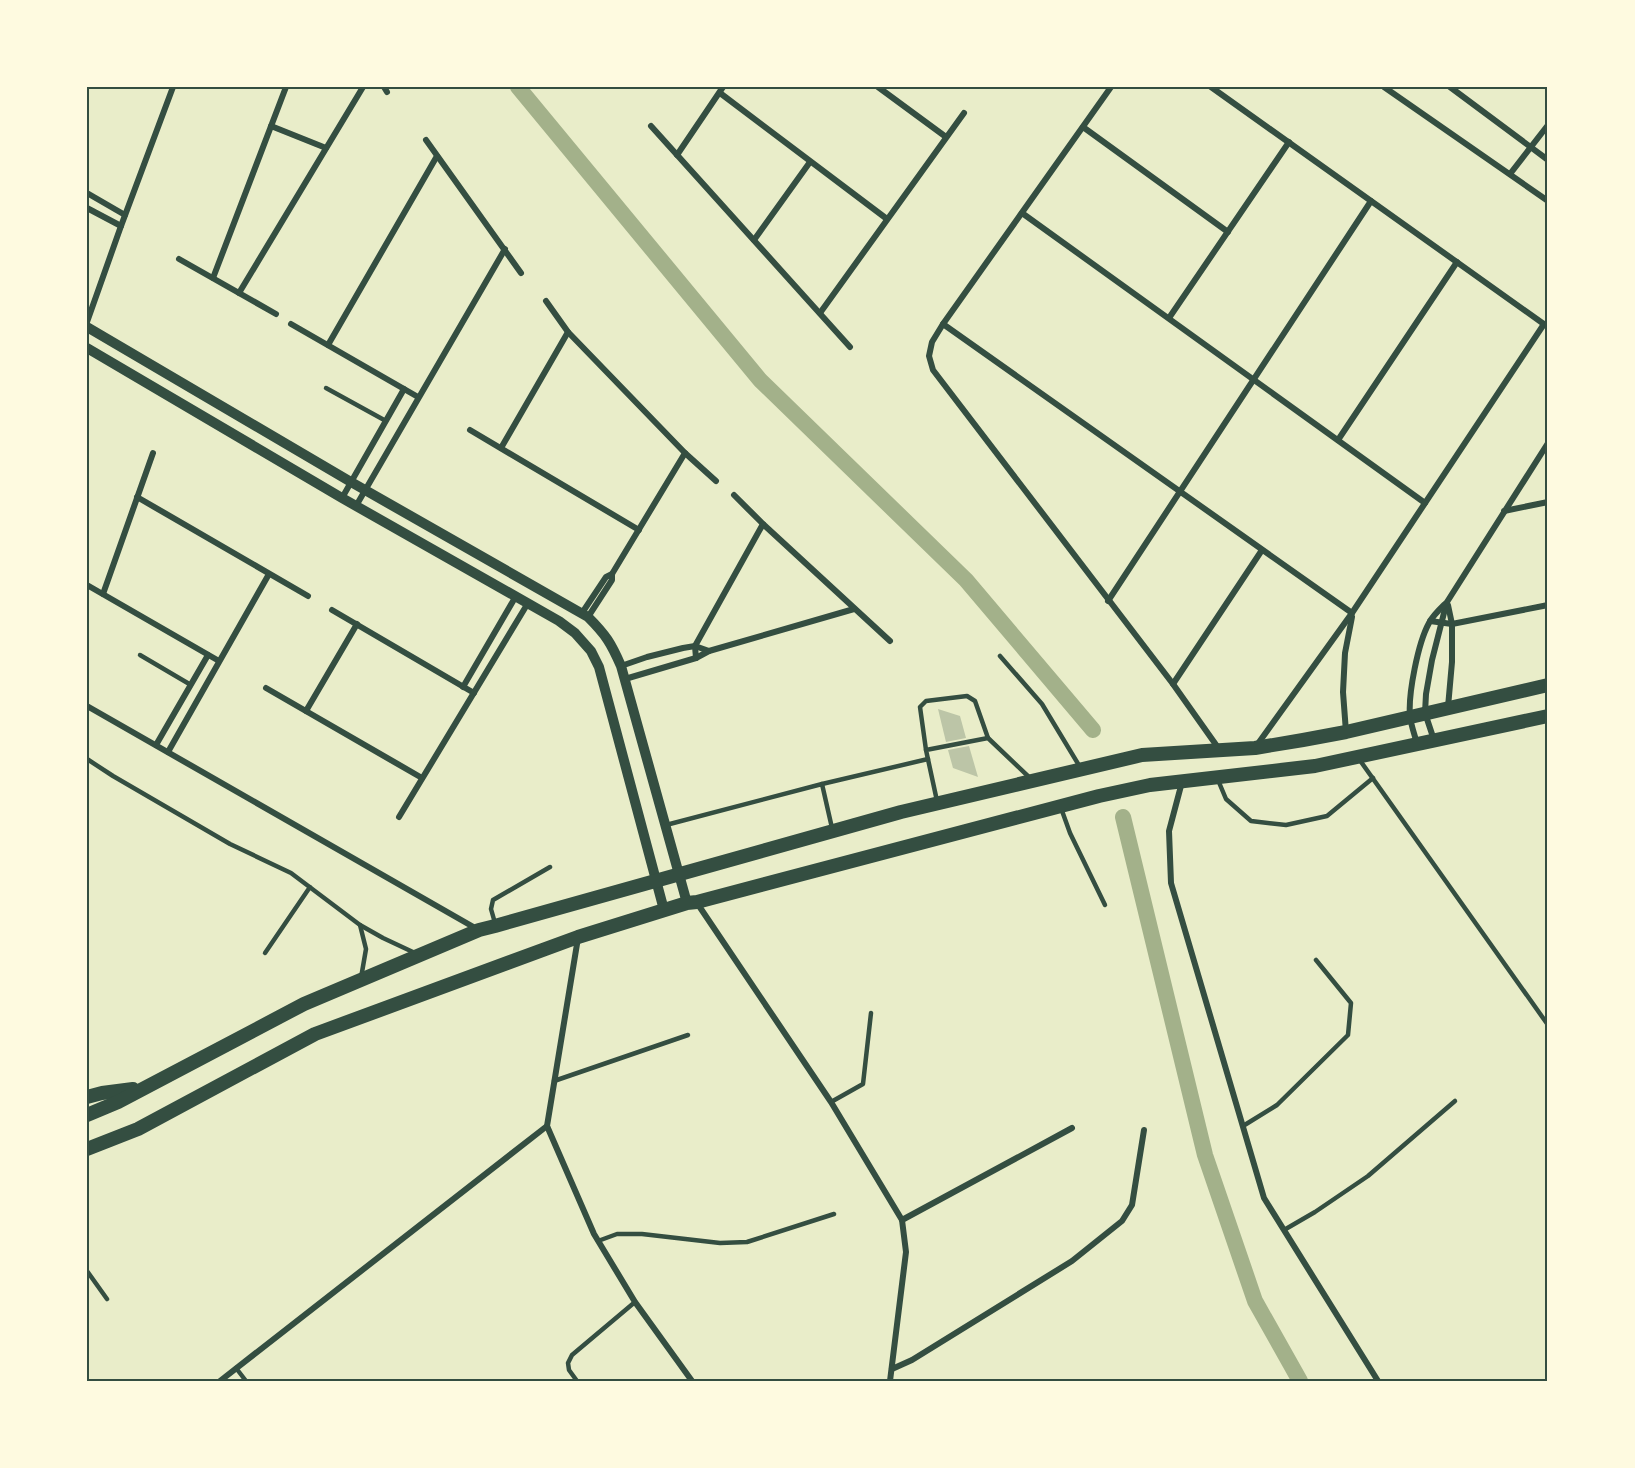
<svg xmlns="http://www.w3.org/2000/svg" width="1635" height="1468" viewBox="0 0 1635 1468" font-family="Figtree,sans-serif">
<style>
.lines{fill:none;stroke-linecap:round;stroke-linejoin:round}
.canal{stroke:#a3b18a;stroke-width:16}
.building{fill:#bcc5a7}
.service{stroke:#344e41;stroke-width:4.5}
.minor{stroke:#344e41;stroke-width:6}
.tertiary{stroke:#344e41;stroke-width:10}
.primary{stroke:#344e41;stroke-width:14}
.neatline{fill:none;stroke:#344e41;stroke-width:2}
</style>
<rect width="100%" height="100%" fill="#e9edc9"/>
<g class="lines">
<!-- canal -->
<g class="canal">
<path d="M518,87L760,380L966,580L1093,730"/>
<path d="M1123,817L1205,1155L1255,1301L1300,1381"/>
</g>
</g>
<!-- building -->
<g class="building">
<path d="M938,709L960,716L966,738L946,742Z"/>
<path d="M969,746L978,777L953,768L948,750Z"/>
</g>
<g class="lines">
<!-- service -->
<g class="service">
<path d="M326,388L386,421"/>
<path d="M140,655L191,685"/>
<path d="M1000,656L1042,704L1080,767"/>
<path d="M926,750L920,707L926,701L967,696L975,701L988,738"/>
<path d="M87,759L113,776L230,844L291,873L360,925L383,938L415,953"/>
<path d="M1359,759L1548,1025"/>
<path d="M1218,780L1226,799L1251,821L1286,825L1327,816L1373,778"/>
<path d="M822,784L928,759"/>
<path d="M937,801L926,750L988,738L1031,779"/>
<path d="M1061,808L1070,833L1105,905"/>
<path d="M666,825L822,784L832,828"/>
<path d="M495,923L491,909L493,900L550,867"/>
<path d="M360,925L366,949L361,978"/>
<path d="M265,953L310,887"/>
<path d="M554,1081L688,1035"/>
<path d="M831,1102L863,1084L871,1013"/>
<path d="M1243,1126L1277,1105L1348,1035L1351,1003L1316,960"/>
<path d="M1284,1230L1315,1212L1368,1176L1455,1101"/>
<path d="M598,1241L617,1234H642L720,1243L747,1242L834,1214"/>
<path d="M87,1271L107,1299"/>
<path d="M236,1368L246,1381"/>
<path d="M577,1381L569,1370L568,1363L572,1355L635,1302"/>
</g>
<!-- minor -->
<g class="minor">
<path d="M384,87L387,92"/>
<path d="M878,87L946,137"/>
<path d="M1111,87L943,324L932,342L929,356L933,370L1173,684L1219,749"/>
<path d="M1211,87L1548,327"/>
<path d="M1384,87L1548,201"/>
<path d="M1450,87L1548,160"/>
<path d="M720,93L887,219"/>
<path d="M271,126L326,148"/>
<path d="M651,126L850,347"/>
<path d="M1083,127L1228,232"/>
<path d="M426,140L521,273"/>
<path d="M677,155L723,87"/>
<path d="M1510,174L1548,125"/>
<path d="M87,193L125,215"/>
<path d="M87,208L121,226"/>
<path d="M1022,213L1425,503"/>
<path d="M754,240L810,162"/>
<path d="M179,259L276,314"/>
<path d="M213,278L286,87"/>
<path d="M239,293L363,87"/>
<path d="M546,301L568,332L685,453L716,481"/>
<path d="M820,313L964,113"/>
<path d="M1169,318L1289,142"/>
<path d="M87,322L121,226L173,87"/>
<path d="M291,324L418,397"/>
<path d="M943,324L1352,613"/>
<path d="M328,345L437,156"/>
<path d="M470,430L639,530"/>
<path d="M1338,440L1457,262"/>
<path d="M501,448L568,332"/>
<path d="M734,495L763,524L890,641"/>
<path d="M137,497L308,596"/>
<path d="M342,498L404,389"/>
<path d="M356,506L505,249"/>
<path d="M1504,511L1548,502"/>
<path d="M87,585L219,661"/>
<path d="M103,594L153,453"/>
<path d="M1108,601L1371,201"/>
<path d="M332,610L474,693"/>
<path d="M582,613L606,577L612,574"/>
<path d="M588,617L612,580V574L685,453"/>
<path d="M1430,621L1452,624L1548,605"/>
<path d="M696,658L695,646L763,524"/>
<path d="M621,666L647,657L683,648L695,646L709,651"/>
<path d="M625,679L696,658L709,651L854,609"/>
<path d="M1173,684L1262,550"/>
<path d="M463,687L516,596"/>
<path d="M266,688L422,778"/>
<path d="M87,706L477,929"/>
<path d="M1448,707L1452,662V624L1448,605"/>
<path d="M306,711L357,624"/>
<path d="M1346,732L1343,692L1345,653L1352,617"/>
<path d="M1434,740L1425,713L1426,694L1432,660L1446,605"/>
<path d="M1417,744C1415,735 1411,726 1410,716C1408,694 1418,643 1429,623C1433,615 1441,608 1447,602L1548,443"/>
<path d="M156,745L208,655"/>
<path d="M1257,745L1352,613L1544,324"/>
<path d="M168,752L269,574"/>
<path d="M1182,782L1169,831L1171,883L1264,1198L1378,1381"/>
<path d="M399,817L528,603"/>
<path d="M697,903L831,1102L902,1220L906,1252L890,1381"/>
<path d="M578,938L547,1126L594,1234L635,1302L692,1381"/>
<path d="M902,1220L1072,1128"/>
<path d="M892,1369L912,1360L1072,1261L1122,1221L1132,1205L1144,1130"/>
<path d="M220,1381L547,1126"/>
</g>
<!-- tertiary -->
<g class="tertiary">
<path d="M87,327L351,482L588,617C606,635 611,643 621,666L687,903"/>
<path d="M87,348L342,498L559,621L575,633L591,651L599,667L664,910"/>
</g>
<!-- primary -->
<g class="primary">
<path d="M87,1097L102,1093L133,1089"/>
<path d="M87,1115L118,1102L304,1004L479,930L495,926L901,812L1142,755L1255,748L1303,740L1346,732L1548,685"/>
<path d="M87,1149L138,1129L315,1034L578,937L687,903L697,902L1099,796L1150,785L1315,766L1548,716"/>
</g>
</g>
<!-- border -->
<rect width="1635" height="1468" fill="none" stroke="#fefae0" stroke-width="177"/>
<rect x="88" y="88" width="1458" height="1292" class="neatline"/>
</svg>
